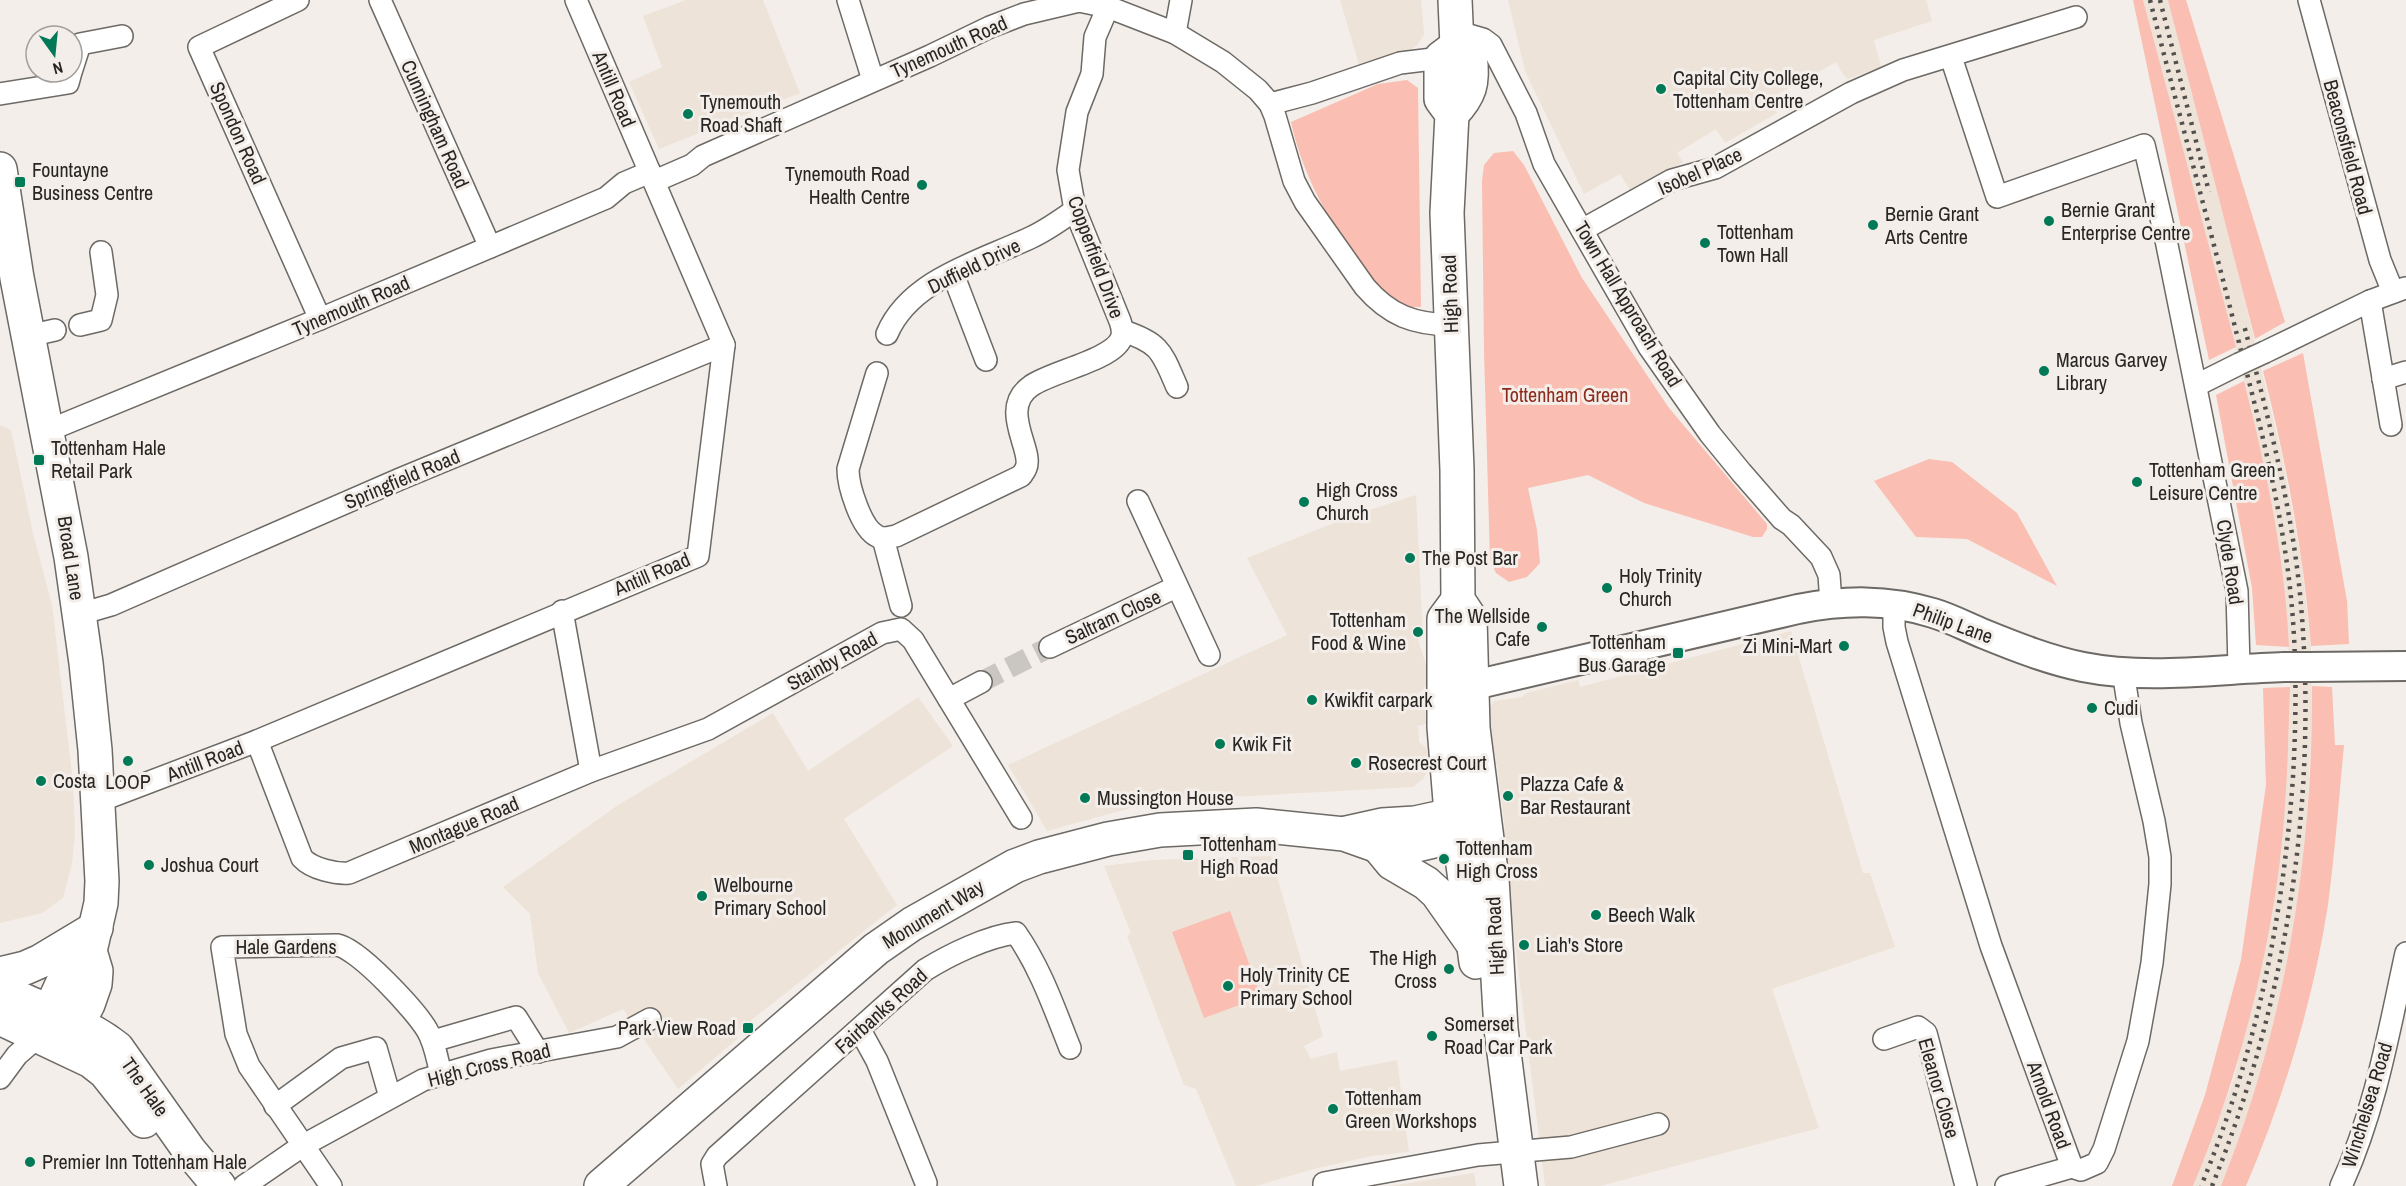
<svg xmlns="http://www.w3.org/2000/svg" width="2406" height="1186" viewBox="0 0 2406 1186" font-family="'Archivo Narrow',sans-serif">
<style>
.built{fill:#eee3d8}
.green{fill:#fabeb2}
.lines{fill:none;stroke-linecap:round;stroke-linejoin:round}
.street-tunnel{stroke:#cac6c2;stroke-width:21;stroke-dasharray:21 10;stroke-linecap:butt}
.street-casing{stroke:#6d6964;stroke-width:24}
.secondary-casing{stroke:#6d6964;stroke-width:32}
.primary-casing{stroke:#6d6964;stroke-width:36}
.highway-casing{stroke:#6d6964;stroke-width:36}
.street{stroke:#fff;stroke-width:21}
.secondary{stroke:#fff;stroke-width:28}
.primary{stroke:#fff;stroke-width:33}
.highway{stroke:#fff;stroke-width:33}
.rail{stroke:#524f4d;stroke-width:4.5;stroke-dasharray:3 6;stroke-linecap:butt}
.street-bridge-casing{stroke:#6d6964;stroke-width:24;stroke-linecap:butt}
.secondary-bridge-casing{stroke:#6d6964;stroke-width:32;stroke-linecap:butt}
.street-bridge{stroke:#fff;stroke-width:21}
.secondary-bridge{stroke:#fff;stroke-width:28}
.poi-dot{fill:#007956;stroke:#f3eee9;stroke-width:2}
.labels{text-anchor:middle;stroke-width:6;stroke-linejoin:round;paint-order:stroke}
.street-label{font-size:20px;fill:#282624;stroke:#f3eee9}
.poi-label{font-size:20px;fill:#282624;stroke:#f3eee9;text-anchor:start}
.park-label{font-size:20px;fill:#8d2b1c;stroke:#f3eee9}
</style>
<rect width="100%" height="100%" fill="#f3eee9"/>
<!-- built -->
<g class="built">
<path d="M686,0H763L800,93L659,149L629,82L662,67L643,16Z"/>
<path d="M1340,0H1421L1424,34L1418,44L1406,54L1360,68Z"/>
<path d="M1508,0H1926L1932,21L1874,40L1881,67L1848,79L1844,76L1836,62L1769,99L1777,113L1725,143L1716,129L1677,153L1683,162L1632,193L1620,174L1584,194L1525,71Z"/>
<path d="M2143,0H2168L2221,202L2282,456L2301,558L2311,646L2312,719L2309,777L2305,854L2298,908L2280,999L2262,1069L2240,1140L2221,1186H2193L2234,1078L2256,990L2275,895L2289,732L2290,681L2287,619L2282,569L2250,403Z"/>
<path d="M0,425L11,430L33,533L52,605L73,783L75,832L72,864L63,898L42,913L0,923Z"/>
<path d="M1416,495L1423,637L1418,640L1431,680L1418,695L1419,710H1425L1426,724L1418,726L1419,742L1426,748L1429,758V768L1423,779L1413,787L1156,801L1047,831L1008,765L1287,635L1247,558L1351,516Z"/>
<path d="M1791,631L1863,873H1870L1895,947L1772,989L1819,1128L1600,1186H1545L1501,830L1505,828L1497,765H1494L1492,747L1490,707L1494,701L1522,697L1526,693L1578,680L1580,687Z"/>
<path d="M918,697L953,746L844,819L897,905L735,1033L738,1038L678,1089L623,1009L569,1033L538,973L530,914L503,887L618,805L773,713L808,771Z"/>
<path d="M1271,856L1323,1036L1304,1046L1311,1059L1337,1052L1340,1071L1397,1060L1409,1152L1372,1156L1313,1169L1256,1186H1236L1196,1089L1184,1085L1127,936L1131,933L1104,866L1152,860Z"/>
<path d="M1474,1173L1476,1186H1389Z"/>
</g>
<!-- green -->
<g class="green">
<path d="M2133,0H2143L2236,347L2209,360Z"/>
<path d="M2168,0H2186L2285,322L2255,339Z"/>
<path d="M1407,80L1418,88L1421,307C1413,307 1400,308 1394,304C1381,297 1372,281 1364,270C1331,225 1303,177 1291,122L1378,84Z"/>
<path d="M1513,151L1524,165L1582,278L1669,408L1767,524V529L1762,537H1753L1644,503L1588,475L1528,488L1537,530L1540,563L1527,577L1509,582L1496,573L1490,560L1484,351L1482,181L1484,165L1494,153Z"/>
<path d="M2303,353L2347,601L2349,644L2311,646C2304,554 2286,461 2263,371Z"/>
<path d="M2244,381C2266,467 2285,558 2289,647L2256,645L2252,588L2216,395Z"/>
<path d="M1929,459L1952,462L2017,513L2057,586L1967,539L1916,537L1874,481Z"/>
<path d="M2312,686L2332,687L2335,745H2344C2339,798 2335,852 2328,905C2313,1001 2284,1097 2246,1186H2221C2285,1026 2313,858 2312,686Z"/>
<path d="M2290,687C2288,756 2286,828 2275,896C2259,996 2232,1093 2193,1186H2172L2205,1095L2241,960L2266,785L2263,688Z"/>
<path d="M1230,911L1261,997L1204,1018L1172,932Z"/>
</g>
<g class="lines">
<!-- street-tunnel -->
<path class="street-tunnel" d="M981,682L1050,647"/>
<defs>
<g id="street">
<path d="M298,0L199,47L320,319"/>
<path d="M380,0L490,247"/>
<path d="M848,0L873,80"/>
<path d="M2309,0L2380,260L2393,292"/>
<path d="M1455,31L1483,39L1491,45L1526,113L1544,164L1649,347L1710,434L1741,472L1782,519L1791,525L1821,557L1829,575L1831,603"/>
<path d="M1175,33L1181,0"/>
<path d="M1951,57L1997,197L2144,145L2165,235L2237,591L2239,668"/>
<path d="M72,69L80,44L122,36"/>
<path d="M0,94L68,83L71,72"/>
<path d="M1270,104L1312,93L1400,63L1441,58"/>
<path d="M655,181L692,165L703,156L930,56L990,27L1024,14L1079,1L1108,7L1175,33L1223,62L1258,90L1270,104L1275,116L1294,181L1305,202L1365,287C1390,316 1414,324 1451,325"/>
<path d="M1582,230L1672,180L1715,168L1851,93L1903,70L2076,17"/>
<path d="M953,274L986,360"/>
<path d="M2370,301L2391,425"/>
<path d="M80,325L101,320L107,295L101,252"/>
<path d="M1123,331C1161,343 1162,353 1177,387"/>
<path d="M887,334C910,279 982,261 1032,237C1047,230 1061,220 1075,210"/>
<path d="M28,336L55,330"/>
<path d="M2265,352L2370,301L2405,288"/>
<path d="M877,373L848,469C848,486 861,528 877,536C883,540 890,537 896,536L1021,476C1023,473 1025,471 1026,468C1034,450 998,409 1031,386C1050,372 1112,360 1121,339C1124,332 1122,327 1120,321L1075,210L1068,170L1077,112L1092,74L1095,37L1108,7"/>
<path d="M2383,379L2406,372"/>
<path d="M2197,385L2239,364"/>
<path d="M47,431L320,319L606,198L624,183L650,172"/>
<path d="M1138,501L1209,655"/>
<path d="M883,538L901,606"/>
<path d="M1894,604V627L1897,642L1991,946L2072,1167L2081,1170L2097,1163L2104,1149L2138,1041L2152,963L2160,884V857L2154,821L2131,723L2123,671"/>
<path d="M562,611L591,771"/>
<path d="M80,614L111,605L400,479L724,345"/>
<path d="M1050,647L1176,587"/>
<path d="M949,699L981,682"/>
<path d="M257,741L302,858C312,869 336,874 349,873L591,771L708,729L882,633L901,629L913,640L1021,818"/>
<path d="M97,802L257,741L698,556L724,345L576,0"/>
<path d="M860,1030L877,1061L926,1183"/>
<path d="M1884,1039L1918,1027L1926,1033L1966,1186"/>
<path d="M433,1041L516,1017L538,1052"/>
<path d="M0,1078L17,1055L39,1036"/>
<path d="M275,1106L341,1058L376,1048L390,1097"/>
<path d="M244,1186L302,1146L423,1080L491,1060L617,1037L650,1019"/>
<path d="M331,1186L249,1066L236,1034L222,947L337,945C358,948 416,1011 427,1030C435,1043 437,1059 441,1074"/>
<path d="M716,1186L712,1164L717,1156L925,970C949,955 988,936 1016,933C1041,969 1054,1008 1070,1048"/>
<path d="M1324,1186V1183L1478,1155L1571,1147L1658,1124"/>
<path d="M2006,1186L2072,1167"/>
<path d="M2341,1186C2375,1112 2389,1031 2406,953"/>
</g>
<g id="secondary">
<path d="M2308,667L2406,666"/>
<path d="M1470,686L1798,609C1844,600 1887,599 1933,613C1950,618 1967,627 1984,634C2016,647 2049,660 2083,667C2148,680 2218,669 2284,667"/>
</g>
<g id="primary">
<path d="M0,169L17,278L71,557L86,663L95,750L102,881L101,903L90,951L96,971L95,984L88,1004L65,1048"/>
<path d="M1346,833L1382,825L1415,823L1443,817L1470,819"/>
<path d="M1378,846L1392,863L1426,883L1437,893L1475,947"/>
<path d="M0,974L25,968L41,961L96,928"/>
<path d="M0,992C14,995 26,1002 39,1007C67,1019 93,1029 117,1048L189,1150L219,1186"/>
<path d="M0,1018L91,1061L105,1072L144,1121"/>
<path d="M40,1032L71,965L90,951"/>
<path d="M601,1186L876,949L912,924L1015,866L1039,857L1108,839L1160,830L1256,825L1344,834L1378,846L1396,850L1459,835L1483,822"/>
</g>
<g id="highway">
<path d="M1455,0L1457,46"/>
<path d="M1457,46L1441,58V99L1452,114L1447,213L1457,470L1458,600L1470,618L1473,728L1492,879L1501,1029L1521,1186"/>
<path d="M1452,114C1470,95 1474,83 1470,56L1457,46"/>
<path d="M1458,600L1444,619V727L1450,801L1453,816L1459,835L1476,962"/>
</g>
</defs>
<!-- street casing -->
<use href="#street" class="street-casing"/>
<!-- secondary casing -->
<use href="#secondary" class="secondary-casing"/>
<!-- primary casing -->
<use href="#primary" class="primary-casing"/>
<!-- highway casing -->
<use href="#highway" class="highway-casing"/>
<!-- street -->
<use href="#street" class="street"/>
<!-- secondary -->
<use href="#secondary" class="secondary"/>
<!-- primary -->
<use href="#primary" class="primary"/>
<!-- highway -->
<use href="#highway" class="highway"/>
<!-- rail -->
<g class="rail">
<path d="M2150,0C2178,110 2208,220 2236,331C2256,408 2276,485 2287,564C2297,634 2297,706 2293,777C2283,919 2256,1054 2201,1186"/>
<path d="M2160,0L2209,192"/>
<path d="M2212,1186C2286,1004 2318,801 2301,605C2293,510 2268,417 2244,325"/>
</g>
<defs>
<path id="street-bridge" d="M2239,364L2265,352"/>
<path id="secondary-bridge" d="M2284,667H2308"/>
</defs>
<!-- street-bridge casing -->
<use href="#street-bridge" class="street-bridge-casing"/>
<!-- secondary-bridge casing -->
<use href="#secondary-bridge" class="secondary-bridge-casing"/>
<!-- street-bridge -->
<use href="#street-bridge" class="street-bridge"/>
<!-- secondary-bridge -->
<use href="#secondary-bridge" class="secondary-bridge"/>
</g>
<!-- markers -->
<g class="poi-dot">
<circle cx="1661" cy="89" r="6"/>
<circle cx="688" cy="114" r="6"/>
<rect x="14" y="176" width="12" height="12" rx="3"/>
<circle cx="922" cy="185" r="6"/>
<circle cx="2049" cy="221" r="6"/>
<circle cx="1873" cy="225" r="6"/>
<circle cx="1705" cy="243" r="6"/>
<circle cx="2044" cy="371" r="6"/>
<rect x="33" y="454" width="12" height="12" rx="3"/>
<circle cx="2137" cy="482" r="6"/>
<circle cx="1304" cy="502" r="6"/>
<circle cx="1410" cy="558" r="6"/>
<circle cx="1607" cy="588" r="6"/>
<circle cx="1542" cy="627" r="6"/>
<circle cx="1418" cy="632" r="6"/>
<circle cx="1844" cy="646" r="6"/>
<rect x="1672" y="647" width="12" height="12" rx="3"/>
<circle cx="1312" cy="700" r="6"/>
<circle cx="2092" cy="708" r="6"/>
<circle cx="1220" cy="744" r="6"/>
<circle cx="128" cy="761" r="6"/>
<circle cx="1356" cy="763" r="6"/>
<circle cx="41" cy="781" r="6"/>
<circle cx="1508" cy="796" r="6"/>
<circle cx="1085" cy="798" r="6"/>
<rect x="1182" y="849" width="12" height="12" rx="3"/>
<circle cx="1444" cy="859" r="6"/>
<circle cx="149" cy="865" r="6"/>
<circle cx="702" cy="896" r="6"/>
<circle cx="1596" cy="915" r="6"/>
<circle cx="1524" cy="945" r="6"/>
<circle cx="1449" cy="969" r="6"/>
<circle cx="1228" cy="986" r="6"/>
<rect x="742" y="1022" width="12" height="12" rx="3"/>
<circle cx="1432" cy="1036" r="6"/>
<circle cx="1333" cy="1109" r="6"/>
<circle cx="30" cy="1162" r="6"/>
</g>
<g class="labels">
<!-- street labels -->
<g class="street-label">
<text transform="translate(949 47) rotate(-24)" y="7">Tynemouth Road</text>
<text transform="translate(614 89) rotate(67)" y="7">Antill Road</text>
<text transform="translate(435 124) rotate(66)" y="7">Cunningham Road</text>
<text transform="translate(238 133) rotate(66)" y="7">Spondon Road</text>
<text transform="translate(2348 147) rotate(75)" y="7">Beaconsfield Road</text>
<text transform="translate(1700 171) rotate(-24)" y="7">Isobel Place</text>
<text transform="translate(1096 257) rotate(70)" y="7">Copperfield Drive</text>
<text transform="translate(974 266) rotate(-26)" y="7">Duffield Drive</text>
<text transform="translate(1450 294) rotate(-92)" y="7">High Road</text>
<text transform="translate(1628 304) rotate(59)" y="7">Town Hall Approach Road</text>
<text transform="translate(351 306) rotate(-23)" y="7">Tynemouth Road</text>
<text transform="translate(402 479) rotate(-23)" y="7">Springfield Road</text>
<text transform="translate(71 558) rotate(81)" y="7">Broad Lane</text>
<text transform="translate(2230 562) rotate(81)" y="7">Clyde Road</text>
<text transform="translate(652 574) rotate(-23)" y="7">Antill Road</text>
<text transform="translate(1113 617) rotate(-25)" y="7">Saltram Close</text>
<text transform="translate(1953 623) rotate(20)" y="7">Philip Lane</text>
<text transform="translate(832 661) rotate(-29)" y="7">Stainby Road</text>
<text transform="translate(205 761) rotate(-21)" y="7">Antill Road</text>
<text transform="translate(464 825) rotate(-23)" y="7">Montague Road</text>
<text transform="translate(933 914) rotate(-31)" y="7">Monument Way</text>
<text transform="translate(1495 936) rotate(-93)" y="7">High Road</text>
<text x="286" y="954">Hale Gardens</text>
<text transform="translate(881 1011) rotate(-42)" y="7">Fairbanks Road</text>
<text transform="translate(489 1065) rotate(-14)" y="7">High Cross Road</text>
<text transform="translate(145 1087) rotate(55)" y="7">The Hale</text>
<text transform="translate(1939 1088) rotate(74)" y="7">Eleanor Close</text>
<text transform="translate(2049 1105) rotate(70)" y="7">Arnold Road</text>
<text transform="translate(2367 1105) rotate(-73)" y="7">Winchelsea Road</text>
</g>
<!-- poi labels -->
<g class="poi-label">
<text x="1673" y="85">Capital City College,<tspan x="1673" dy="23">Tottenham Centre</tspan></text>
<text x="700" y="109">Tynemouth<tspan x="700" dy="23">Road Shaft</tspan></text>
<text x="32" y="177">Fountayne<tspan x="32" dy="23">Business Centre</tspan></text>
<text x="910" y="181" text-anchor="end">Tynemouth Road<tspan x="910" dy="23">Health Centre</tspan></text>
<text x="2061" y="217">Bernie Grant<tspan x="2061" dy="23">Enterprise Centre</tspan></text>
<text x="1885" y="221">Bernie Grant<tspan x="1885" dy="23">Arts Centre</tspan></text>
<text x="1717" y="239">Tottenham<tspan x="1717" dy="23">Town Hall</tspan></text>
<text x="2056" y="367">Marcus Garvey<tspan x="2056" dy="23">Library</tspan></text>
<text x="51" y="455">Tottenham Hale<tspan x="51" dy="23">Retail Park</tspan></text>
<text x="2149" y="477">Tottenham Green<tspan x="2149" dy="23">Leisure Centre</tspan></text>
<text x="1316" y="497">High Cross<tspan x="1316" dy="23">Church</tspan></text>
<text x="1422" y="565">The Post Bar</text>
<text x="1619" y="583">Holy Trinity<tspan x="1619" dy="23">Church</tspan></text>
<text x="1530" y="623" text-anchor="end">The Wellside<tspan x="1530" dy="23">Cafe</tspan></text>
<text x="1406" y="627" text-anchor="end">Tottenham<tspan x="1406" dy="23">Food &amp; Wine</tspan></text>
<text x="1666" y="649" text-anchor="end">Tottenham<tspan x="1666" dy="23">Bus Garage</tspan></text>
<text x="1832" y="653" text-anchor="end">Zi Mini-Mart</text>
<text x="1324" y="707">Kwikfit carpark</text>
<text x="2104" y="715">Cudi</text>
<text x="1232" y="751">Kwik Fit</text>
<text x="1368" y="770">Rosecrest Court</text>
<text x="53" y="788">Costa</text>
<text x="128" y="789" text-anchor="middle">LOOP</text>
<text x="1520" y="791">Plazza Cafe &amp;<tspan x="1520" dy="23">Bar Restaurant</tspan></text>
<text x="1097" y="805">Mussington House</text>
<text x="1200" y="851">Tottenham<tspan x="1200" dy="23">High Road</tspan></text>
<text x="1456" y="855">Tottenham<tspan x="1456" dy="23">High Cross</tspan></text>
<text x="161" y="872">Joshua Court</text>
<text x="714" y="892">Welbourne<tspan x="714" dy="23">Primary School</tspan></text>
<text x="1608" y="922">Beech Walk</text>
<text x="1536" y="952">Liah's Store</text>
<text x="1437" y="965" text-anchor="end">The High<tspan x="1437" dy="23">Cross</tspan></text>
<text x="1240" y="982">Holy Trinity CE<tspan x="1240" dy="23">Primary School</tspan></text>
<text x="1444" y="1031">Somerset<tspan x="1444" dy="23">Road Car Park</tspan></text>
<text x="736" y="1035" text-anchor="end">Park View Road</text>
<text x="1345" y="1105">Tottenham<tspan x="1345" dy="23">Green Workshops</tspan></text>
<text x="42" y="1169">Premier Inn Tottenham Hale</text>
</g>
<!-- park labels -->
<g class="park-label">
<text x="1565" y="402">Tottenham Green</text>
</g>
</g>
<!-- north arrow -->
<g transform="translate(54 54) rotate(165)"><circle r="28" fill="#f3eee9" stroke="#a29e9a" stroke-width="1.5"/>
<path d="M0-4.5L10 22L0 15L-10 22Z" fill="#007956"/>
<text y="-9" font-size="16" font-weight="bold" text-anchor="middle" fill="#282624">N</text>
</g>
</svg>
